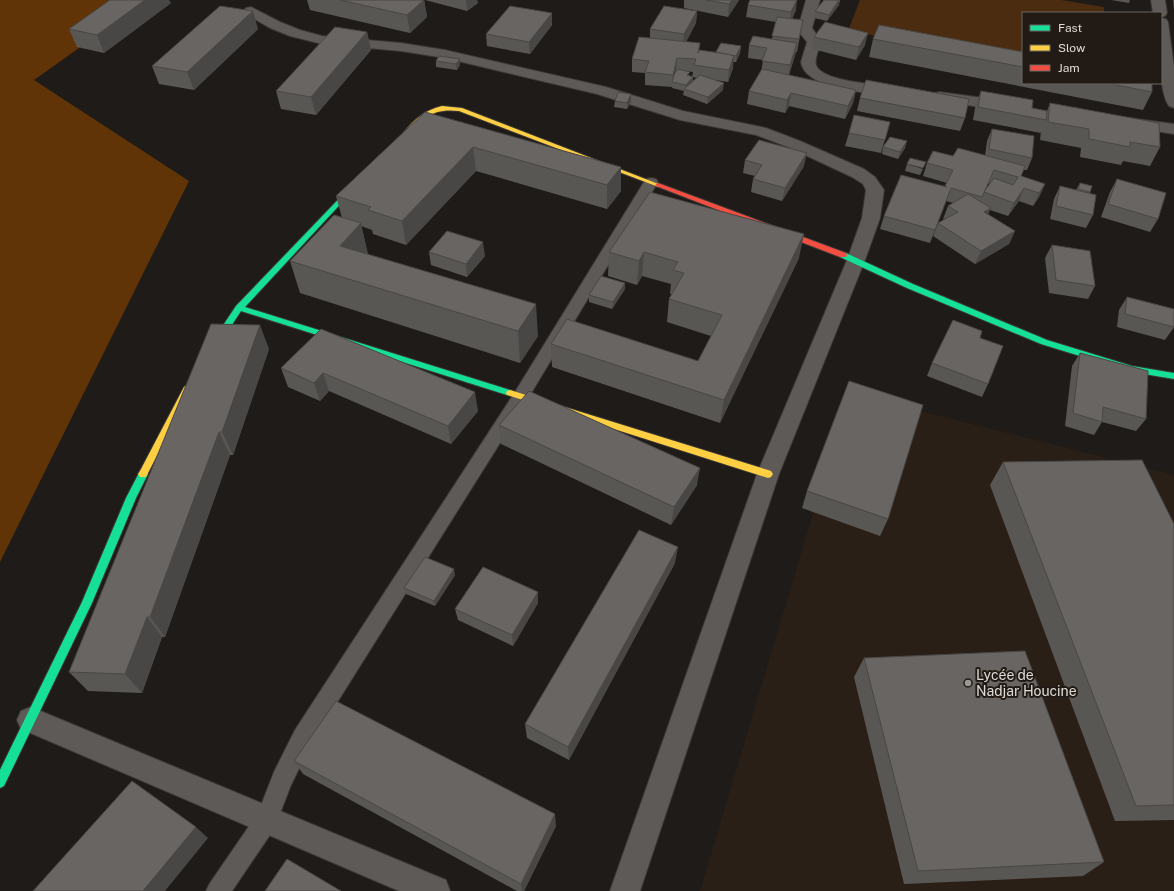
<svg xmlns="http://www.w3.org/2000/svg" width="1174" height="891" viewBox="0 0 1174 891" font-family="'Public Sans',sans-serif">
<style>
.built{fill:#2a1f17}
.green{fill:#4b2c10}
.forest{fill:#603407}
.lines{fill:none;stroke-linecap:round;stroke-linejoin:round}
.lane-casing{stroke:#3b3836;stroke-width:2}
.street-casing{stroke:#3b3836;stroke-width:2}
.fast-casing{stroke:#3b3836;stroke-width:2}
.slow-casing{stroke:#3b3836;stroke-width:2}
.jam-casing{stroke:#3b3836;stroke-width:2}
.lane{fill:#5d5a57;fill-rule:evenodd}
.street{fill:#5d5a57;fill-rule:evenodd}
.fast{fill:#16e098;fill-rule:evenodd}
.slow{fill:#ffcf43;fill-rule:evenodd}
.jam{fill:#f24e42;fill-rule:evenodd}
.wall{fill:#595754;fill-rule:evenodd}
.shaded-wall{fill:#494745}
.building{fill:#686562;stroke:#494745}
.poi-dot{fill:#9c9894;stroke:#211a15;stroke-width:1.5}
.labels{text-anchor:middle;stroke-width:4;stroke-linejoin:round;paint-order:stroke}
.near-poi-label{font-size:14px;fill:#e0dbd7;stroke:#211a15;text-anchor:start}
</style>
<rect width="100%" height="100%" fill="#1e1b18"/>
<!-- built -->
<path class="built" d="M849,393L1174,475V891H700Z"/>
<!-- green -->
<path class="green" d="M860,0H1061L1104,7V13H1023V61L848,31Z"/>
<!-- forest -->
<path class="forest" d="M0,0H161L138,6L34,80L189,181L0,562Z"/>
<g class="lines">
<defs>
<path id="lane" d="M651,178L656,179L658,182L527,400L311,744L291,785L274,829L232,891H206L210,883L258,813L274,772L295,730L515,392L644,182L646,179Z"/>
<g id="street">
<path d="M806,0H820L812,28L821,41C820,48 814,58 816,65C823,83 882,84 898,88L901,91L898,94L893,96C871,93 805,90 801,62L807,42L799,32L798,28Z"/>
<path d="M1151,0H1165L1167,13L1165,16L1161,17V13H1153Z"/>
<path d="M251,7L280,22L300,30L322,36L401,43L445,50L606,87L683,111L766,128L800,141L864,169L875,177L884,190L880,218L865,260L779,474L640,891H610L757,474L847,260L862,218L866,190L863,184L852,177L788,147L756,135L680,120L597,94L445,58L401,51L322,44L290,36L270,28L246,14L244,11L246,8Z"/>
<path d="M1161,18L1166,19L1168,22L1174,67V108L1169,106C1157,89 1161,40 1161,18Z"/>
<path d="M939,92L1006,101L1011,103L1014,106L1011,109L1006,111L934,100L931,97L934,94Z"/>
<path d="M1129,118L1174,124V134L1123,126L1121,123L1123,120Z"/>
<path d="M31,707L446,880L450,891H399L21,729L17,720L21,711Z"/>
</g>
<g id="fast">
<path d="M358,180L361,182L360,183L245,307L513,391L514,393L513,395H507L241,311L214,352H208L207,350L208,348L236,306L356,181Z"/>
<path d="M840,253H846L913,284L1047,340L1132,366L1174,373V379L1132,372L1041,344L907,288L840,257Z"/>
<path d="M143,470L146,471L148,474L136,498L92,603L4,786L0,788V770L82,602L126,498L140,471Z"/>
</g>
<g id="slow">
<path d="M442,106L462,108L661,185L658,187L656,186L459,111C433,108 425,117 408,134H404V132C415,119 425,110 442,106Z"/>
<path d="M188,384L192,387L146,477H140L138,474L140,471L184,387Z"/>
<path d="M510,390L768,470L771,471L773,474L771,477L768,478L507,395L506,393L507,391Z"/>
</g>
<path id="jam" d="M658,183L846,253L847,255L846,257H840L656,186L655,185Z"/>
</defs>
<!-- lane casing -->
<use href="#lane" class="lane-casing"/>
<!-- street casing -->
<use href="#street" class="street-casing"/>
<!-- fast casing -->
<use href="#fast" class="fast-casing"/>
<!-- slow casing -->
<use href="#slow" class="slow-casing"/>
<!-- jam casing -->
<use href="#jam" class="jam-casing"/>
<!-- lane -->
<use href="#lane" class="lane"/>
<!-- street -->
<use href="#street" class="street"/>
<!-- fast -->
<use href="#fast" class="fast"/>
<!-- slow -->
<use href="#slow" class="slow"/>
<!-- jam -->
<use href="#jam" class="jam"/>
</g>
<!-- wall -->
<g class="wall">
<path d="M307,0H424L427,17L410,33L310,10Z"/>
<path d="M425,0H477L478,3L467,11Z"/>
<path d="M684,0H739L728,17L684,8Z"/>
<path d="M824,0H840L839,5L827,21L814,18L815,11Z"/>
<path d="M1111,0H1130L1129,3Z"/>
<path d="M1173,0H1174V11Z"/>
<path d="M171,3L104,53L77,47L69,29Z"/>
<path d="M748,5L796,10L792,19L803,20L797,52H796L789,75L856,90L853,103L845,119L789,106L785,113L747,104L749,91L761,73L763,60L748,58L749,45L772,39L776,22L746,17Z"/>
<path d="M697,11L696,23L686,42L699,51L716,53L741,46L740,53L736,62H733V68L728,82L715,80L723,90L707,104L683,95L684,91L672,88V87L645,85V73L632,72V59L650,38V29ZM685,71L693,72L692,77L690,76ZM693,77L697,78L693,81Z"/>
<path d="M552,13V25L530,54L487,46L486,34Z"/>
<path d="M258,29L194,90L159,84L152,66Z"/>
<path d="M367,32L371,50L316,115L281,109L276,91Z"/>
<path d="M814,37L865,45L856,60L812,49Z"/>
<path d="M873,39L1023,52V83H1152V92L1143,110L869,57Z"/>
<path d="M460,59V65L457,70L436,67V61Z"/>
<path d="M981,91L1032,108L1047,111L1050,103L1160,147L1150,166L1123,161L1121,165L1080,157L1081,148L1040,140L1041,131V133L973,120L976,103Z"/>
<path d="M860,98L965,118L960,131L857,111Z"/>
<path d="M615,101H631L627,109L614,107Z"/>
<path d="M425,112L621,191L607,209L476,171L406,245L373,234L372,230L361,226L368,254L538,336L520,363L300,293L290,261L342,218L336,196Z"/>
<path d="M890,122L881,153L845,146L849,133Z"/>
<path d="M992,129L1032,158L1027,170H1024L1021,176L1045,184L1039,197L1033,206L1019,201L1008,216L990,210L988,214L1015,231L1009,244L975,264L933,236L938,223L944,220L943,219L948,206L953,203L946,201L930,243L880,229L884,216L945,187L947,183L923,176L927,163L953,156H985L987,141ZM989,183L990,184L985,191Z"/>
<path d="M883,147L905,148L898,159L882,154Z"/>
<path d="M745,160L804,166L782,201L751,192L753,179L755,176L743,173Z"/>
<path d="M907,164L923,169L920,175L905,171Z"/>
<path d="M1117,179L1158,219L1150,232L1101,217L1110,192Z"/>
<path d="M1080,183L1092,186L1090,193L1093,215L1086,228L1050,219L1054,199L1060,186L1076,190Z"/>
<path d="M650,192L799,258L720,423L552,367L551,344L698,361L711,336L667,322L669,299L672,294H670L671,284L642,276L637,285L608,276L609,252Z"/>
<path d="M1052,245L1095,286L1088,299L1049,293L1045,258Z"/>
<path d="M429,252L485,256L467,277L431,265Z"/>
<path d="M625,289L612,309L589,302V295Z"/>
<path d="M1127,297L1174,327L1165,340L1117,327L1119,310Z"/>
<path d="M321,329L478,411L451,444L329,391L320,401L288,387L281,368Z"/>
<path d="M980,338L988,384L982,397L927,376L932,363Z"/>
<path d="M269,349L233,455H230L165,637H162L142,693L88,691L69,672Z"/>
<path d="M1080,353L1146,419L1136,431L1102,422L1094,435L1065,426L1072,366Z"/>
<path d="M499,425L697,485L671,525L501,444Z"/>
<path d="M1003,462L1174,524V820L1115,821L990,485Z"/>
<path d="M807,491L888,519L880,536L802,508Z"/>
<path d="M675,563L569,760L527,738L525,724Z"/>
<path d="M455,575L435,606L406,594L404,588Z"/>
<path d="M538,592V603L513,646L458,620L455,609Z"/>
<path d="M864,658L1104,862L1083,876L904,884L854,677Z"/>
<path d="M294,761L556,826L524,891H517L303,774Z"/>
</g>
<!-- shaded-wall -->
<g class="shaded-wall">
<path d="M145,0H169L171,3L104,53L97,35Z"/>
<path d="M424,0L427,17L410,33L407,15Z"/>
<path d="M466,0H477L478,3L467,11Z"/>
<path d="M732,0H739L728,17L729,4Z"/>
<path d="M797,0L796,10L789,24L791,12Z"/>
<path d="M839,0V5L827,21L829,15Z"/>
<path d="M253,11L258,29L194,90L187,72Z"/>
<path d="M697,11L696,23L683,47L684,34Z"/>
<path d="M552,13V25L530,54L529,42Z"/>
<path d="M367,32L371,50L316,115L311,97Z"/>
<path d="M868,33L865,45L856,60L859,47Z"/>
<path d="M797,43L795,55L788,78L790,65Z"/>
<path d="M741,46L740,53L736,62V56Z"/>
<path d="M734,55L733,68L728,82L729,70Z"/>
<path d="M677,58L676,70L672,82L673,75Z"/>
<path d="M460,59V65L457,70L456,64Z"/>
<path d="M693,77L692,83L686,90V85Z"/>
<path d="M724,83L723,90L707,104L708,97Z"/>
<path d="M856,90L853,103L845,119L848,106Z"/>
<path d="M791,93L789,106L785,113L787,100Z"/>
<path d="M631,94V101L627,109V103Z"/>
<path d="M907,141L905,148L898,159L900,152Z"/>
<path d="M473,147L476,171L406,245L402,221Z"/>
<path d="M807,153L804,166L782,201L785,188Z"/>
<path d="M621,167V191L607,209V185Z"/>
<path d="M1045,184L1039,197L1033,206L1039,193Z"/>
<path d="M1024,188L1019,201L1008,216L1014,203Z"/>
<path d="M991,208L985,221L984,212Z"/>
<path d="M361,223L368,255L340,246Z"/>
<path d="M1015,231L1009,244L975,264L981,251Z"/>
<path d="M804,234L799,258L720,423L724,400Z"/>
<path d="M483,242L485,256L467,277L466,264Z"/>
<path d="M644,252L642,276L637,285L639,261Z"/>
<path d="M625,283V289L612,309L613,302Z"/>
<path d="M536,304L538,336L520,363L518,331Z"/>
<path d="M260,325L269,349L233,455L222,432Z"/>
<path d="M323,373L329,391L320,401L314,383Z"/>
<path d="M475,392L478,411L451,444L448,426Z"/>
<path d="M219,432L230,455L165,637L150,617Z"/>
<path d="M700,468L697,485L671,525L674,507Z"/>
<path d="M678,547L675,563L569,760L568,747Z"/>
<path d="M454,569L455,575L435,606L434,601Z"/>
<path d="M538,592V603L513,646L512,635Z"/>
<path d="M147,617L162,637L142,693L125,674Z"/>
<path d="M555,814L556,826L524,891H522L521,884Z"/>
<path d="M196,827L208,838L165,891H143Z"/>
</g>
<!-- building -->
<g class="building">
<path d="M110,0H145L97,35L69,29Z"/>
<path d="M340,0H424L407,15Z"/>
<path d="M706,0H732L729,4Z"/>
<path d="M750,0H797L791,12L748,5Z"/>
<path d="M824,0H839L829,15L815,11Z"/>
<path d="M220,6L253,11L187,72L152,66Z"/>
<path d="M510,6L552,13L529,42L486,34Z"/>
<path d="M664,6L697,11L684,34L650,29Z"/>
<path d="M777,17L803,20L799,39L772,36Z"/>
<path d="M825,22L868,33L859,47L814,37Z"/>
<path d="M879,25L1023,52V67L873,39Z"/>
<path d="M335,27L367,32L311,97L276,91Z"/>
<path d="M753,36L797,43L790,65L762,61L767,48L749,45Z"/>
<path d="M639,37L700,43L698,53L699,50L734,55L729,70L694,65L696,59L677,58L673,75L645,72L649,61L632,59Z"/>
<path d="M721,43L741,46L736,56L716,52Z"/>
<path d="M439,56L460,59L456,64L436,61Z"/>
<path d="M678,69L690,72L687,75L693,77L686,85L672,82L675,73Z"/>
<path d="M762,69L856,90L848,106L791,93L787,100L749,91Z"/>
<path d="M700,75L724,83L708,97L684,89Z"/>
<path d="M866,80L969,99L965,118L860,98Z"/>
<path d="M1106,83H1152V92Z"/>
<path d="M981,91L1033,100L1032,108L1047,111L1046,120L978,107Z"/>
<path d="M618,92L631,94L627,103L615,101Z"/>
<path d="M1050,103L1159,123L1160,147L1130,142V147L1089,139V129L1048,122Z"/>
<path d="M425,112L621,167L607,185L473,147L402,221L368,210L371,207L336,196Z"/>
<path d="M854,115L890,122L885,140L849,133Z"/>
<path d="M992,129L1034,136L1032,158L989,149Z"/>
<path d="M890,137L907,141L900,152L883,147Z"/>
<path d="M759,140L807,153L785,188L753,179L762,165L745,160Z"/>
<path d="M958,148L1025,166L1021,176L1045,184L1039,193L1024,188L1014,203L984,192L994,178L1013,185L1018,177L994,170L982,197L951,188L935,230L884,216L901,175L947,187L945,186L953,170L927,163L933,151L953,156Z"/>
<path d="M910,158L926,162L923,168L907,164Z"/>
<path d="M1117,179L1166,193L1158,219L1108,204Z"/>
<path d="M1080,183L1092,186L1090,192L1078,189Z"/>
<path d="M1060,186L1096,195L1093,215L1056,206Z"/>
<path d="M650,192L804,234L724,400L551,344L567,319L698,361L722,315L669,299L684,273L673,270L678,262L644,252L639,261L609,252Z"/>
<path d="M968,194L991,208L984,212L1015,231L981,251L938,223L958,212L948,206Z"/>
<path d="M334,215L361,223L340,246L536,304L518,331L290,261Z"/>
<path d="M447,231L483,242L466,264L429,252Z"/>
<path d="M1052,245L1090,251L1095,286L1056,280Z"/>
<path d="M601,276L625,283L613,302L589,295Z"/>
<path d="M1127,297L1174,309V327L1125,314Z"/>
<path d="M953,320L982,331L980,338L1003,346L988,384L932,363Z"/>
<path d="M211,324L260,325L222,432H219L150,617H147L125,674L69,672Z"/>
<path d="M321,329L475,392L448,426L323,373L314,383L281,368Z"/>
<path d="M1080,353L1148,371L1146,419L1103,407L1102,422L1073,413Z"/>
<path d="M849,381L923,405L888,519L807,491Z"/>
<path d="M529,391L700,468L674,507L499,425Z"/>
<path d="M1142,460L1174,524V805L1136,806L1003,462Z"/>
<path d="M639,530L678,547L568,747L525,724Z"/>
<path d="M425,557L454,569L434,601L404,588Z"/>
<path d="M483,567L538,592L512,635L455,609Z"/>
<path d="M1025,651L1104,862L918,871L864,658Z"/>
<path d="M336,701L555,814L521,884L294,761Z"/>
<path d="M132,781L196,827L143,891H33Z"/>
<path d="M287,859L341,891H265Z"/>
</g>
<!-- markers -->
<circle class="poi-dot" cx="968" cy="683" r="4"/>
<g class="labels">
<!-- near-poi labels -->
<g class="near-poi-label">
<text x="976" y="680">Lycée de<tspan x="976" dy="16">Nadjar Houcine</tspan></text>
</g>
</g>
<!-- legend -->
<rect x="1022" y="12" width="140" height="72" fill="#211a15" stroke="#6d6763"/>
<rect x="1030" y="25" width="20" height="6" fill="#16e098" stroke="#6d6763"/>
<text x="1058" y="32" font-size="12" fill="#e0dbd7">Fast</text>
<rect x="1030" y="45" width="20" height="6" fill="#ffcf43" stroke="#6d6763"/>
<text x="1058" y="52" font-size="12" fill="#e0dbd7">Slow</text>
<rect x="1030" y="65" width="20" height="6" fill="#f24e42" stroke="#6d6763"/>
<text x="1058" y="72" font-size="12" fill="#e0dbd7">Jam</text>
</svg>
